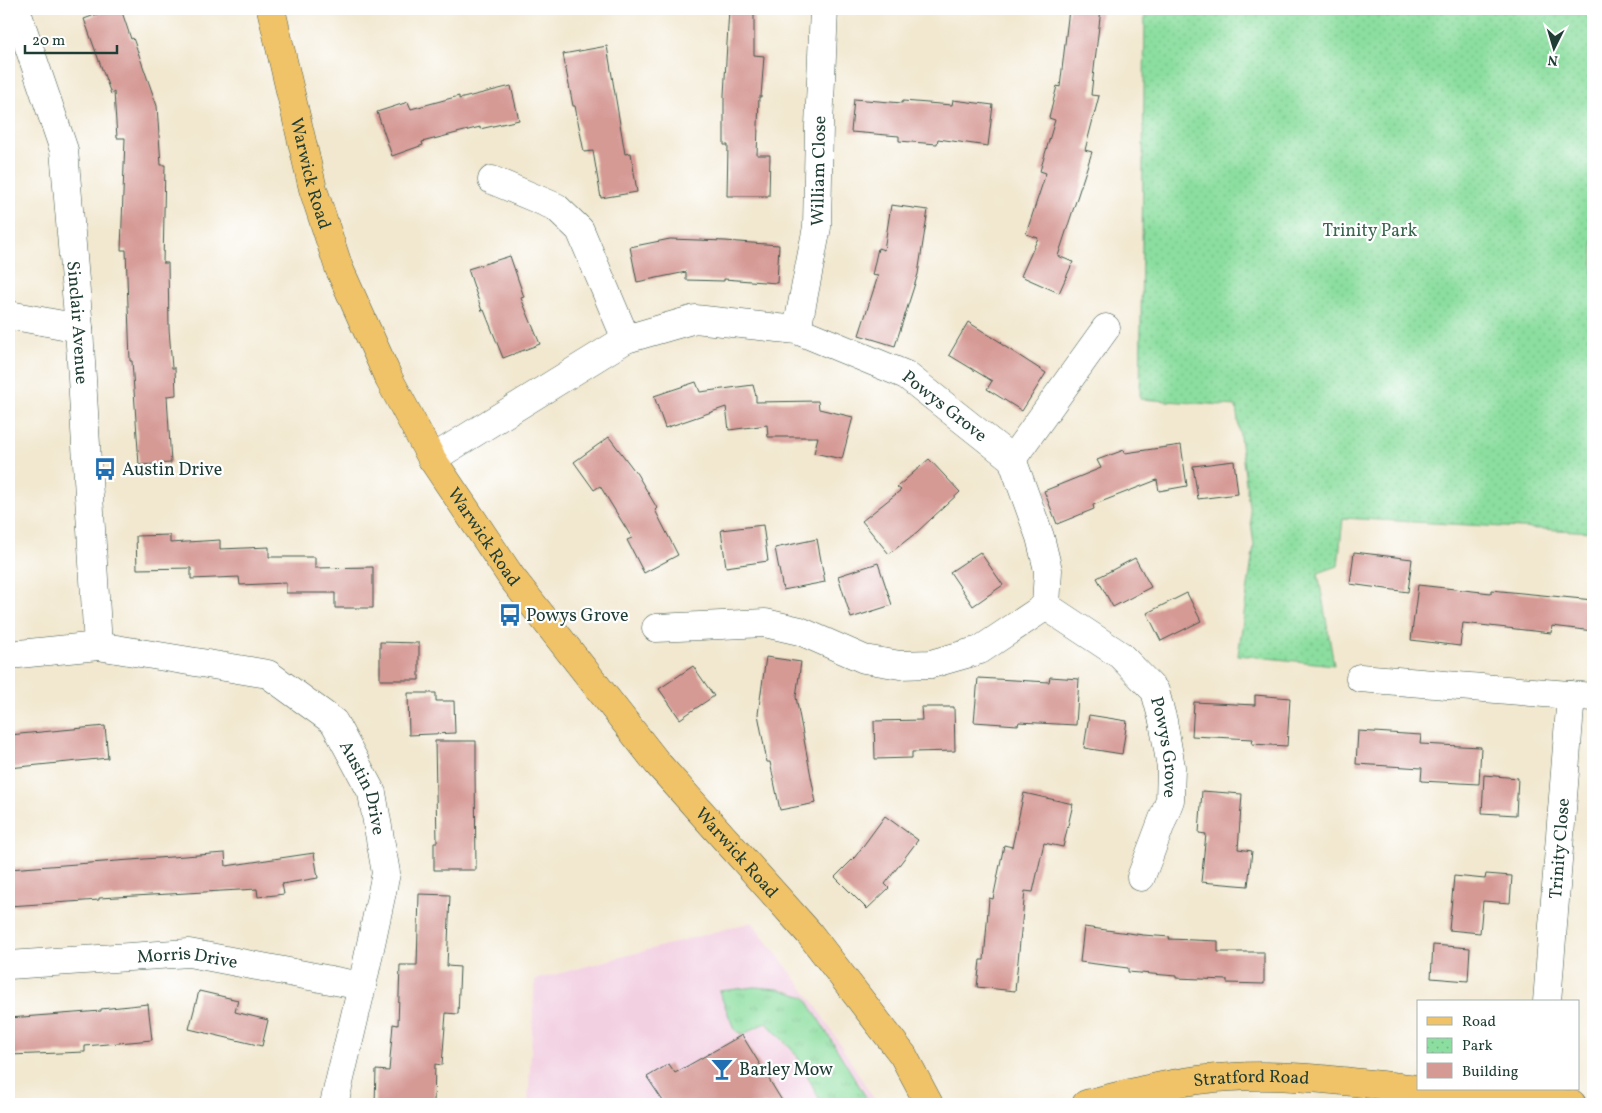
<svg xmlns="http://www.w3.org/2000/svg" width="1602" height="1113" viewBox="0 0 1602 1113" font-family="Vollkorn,serif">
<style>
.built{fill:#f2cfe1}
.grass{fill:url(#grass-tufts);stroke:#558e6a}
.park{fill:url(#park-dots);stroke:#558e6a}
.building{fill:#d69a95}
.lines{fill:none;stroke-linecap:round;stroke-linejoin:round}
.minor-casing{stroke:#3f574b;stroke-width:29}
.primary-casing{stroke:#3f574b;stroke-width:29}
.minor{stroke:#fff;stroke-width:28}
.primary{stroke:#f1c369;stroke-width:28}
.labels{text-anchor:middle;stroke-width:4.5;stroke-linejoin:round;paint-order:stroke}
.street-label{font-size:18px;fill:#1f3d34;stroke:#fff}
.park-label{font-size:18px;fill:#3a654f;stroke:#fff}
.poi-label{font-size:18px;fill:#1f3d34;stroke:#fff;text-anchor:start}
</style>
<defs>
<pattern id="grass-tufts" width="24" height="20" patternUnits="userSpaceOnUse" patternTransform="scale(1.25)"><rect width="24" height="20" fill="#8bde9f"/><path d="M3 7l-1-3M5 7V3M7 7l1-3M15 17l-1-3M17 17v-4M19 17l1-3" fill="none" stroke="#78bf8a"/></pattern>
<pattern id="park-dots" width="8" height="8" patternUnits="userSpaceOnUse" patternTransform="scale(1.25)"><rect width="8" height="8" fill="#8bde9f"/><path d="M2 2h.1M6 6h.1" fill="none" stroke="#78bf8a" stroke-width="1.8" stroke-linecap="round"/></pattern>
</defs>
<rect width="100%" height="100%" fill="#fff"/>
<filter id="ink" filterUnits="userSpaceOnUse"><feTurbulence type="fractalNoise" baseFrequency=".02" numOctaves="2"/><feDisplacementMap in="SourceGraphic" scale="10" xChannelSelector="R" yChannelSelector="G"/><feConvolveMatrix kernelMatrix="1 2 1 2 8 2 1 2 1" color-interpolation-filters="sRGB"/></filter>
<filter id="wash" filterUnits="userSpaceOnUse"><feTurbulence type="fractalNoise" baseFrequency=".0096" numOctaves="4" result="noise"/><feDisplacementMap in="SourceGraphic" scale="20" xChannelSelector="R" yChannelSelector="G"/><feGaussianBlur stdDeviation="1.12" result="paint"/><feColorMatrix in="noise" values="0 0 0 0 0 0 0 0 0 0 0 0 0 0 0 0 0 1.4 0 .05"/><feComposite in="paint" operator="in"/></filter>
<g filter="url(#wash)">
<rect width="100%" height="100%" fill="#f2e8d0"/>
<!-- built -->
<path class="built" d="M752,922L815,1004L877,1104H528L535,980Z"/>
<!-- grass -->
<path class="grass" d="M755,987L779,989L805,997L869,1102L858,1104H817L820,1100L796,1054L766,1022L742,1035L734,1029L719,991Z"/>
<!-- park -->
<path class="park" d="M1145,9H1593V532L1343,518L1338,566L1318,573L1334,665L1238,655L1254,545L1236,406L1140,399Z"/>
<g id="blocks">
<!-- building -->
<g class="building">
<path d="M111,9H121L131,39L133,38L157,106L161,165H165L163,263H168L169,329L172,368H175L176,395L167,396L171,463L139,465L132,361H130L126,250H121L125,138H117L114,92L111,94L84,19Z"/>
<path d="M729,9H754V55L764,56L761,97H759L757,155H770L769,196H727L728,145H724V95Z"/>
<path d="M1069,9H1101L1091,95L1099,96L1085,150L1092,152L1058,256L1073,262L1059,293L1021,276L1038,238L1026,234L1046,173L1040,171L1055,120L1049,118L1057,86L1060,87Z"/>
<path d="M607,46L625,154L631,153L637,192L601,198L593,151L584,152L575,106H573L563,54Z"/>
<path d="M511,86L519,120L480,129V127L422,142L423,145L392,156L377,112L408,102L411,109L459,96V99Z"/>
<path d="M854,99L902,103L903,101L952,105L953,100L993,105L988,146L938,139L937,144L899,141V136L851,132Z"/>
<path d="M891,205L928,210L918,274L895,346L859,335L878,276L872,275L878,248L884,250Z"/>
<path d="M670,239L725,241L779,245L777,283L724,279V281L686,280V272L637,282L630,247Z"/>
<path d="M510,256L524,297L521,298L540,344L503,358L484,310L482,311L468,269Z"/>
<path d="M968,322L1002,343L1001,344L1046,373L1022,411L987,389L992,381L949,355Z"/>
<path d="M696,382L700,392L753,385L756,396V402L818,401L819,409L853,417L842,459L814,453L818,437H768L767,425L729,430L726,407L665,428L654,396Z"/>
<path d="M609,437L637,474L657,508L655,510L678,555L644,573L627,540L632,538L600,486L594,490L574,462Z"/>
<path d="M1181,445L1187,486L1159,491L1157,480L1093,505L1094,509L1057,524L1044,491L1101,468L1097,460L1124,450L1125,453Z"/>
<path d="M929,459L960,492L917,532L889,554L862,521L901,490L897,487Z"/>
<path d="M1234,461L1238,494L1198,499L1193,466Z"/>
<path d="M763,525L768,561L726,567L721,530Z"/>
<path d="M170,535V543L220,540V549L269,547V557H315V568L373,567V608H335V593H286V583L240,585L239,577L191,579V568L137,569L136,536Z"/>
<path d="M817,539L825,582L783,590L775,548Z"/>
<path d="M980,552L1003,585L973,606L950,572Z"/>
<path d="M1354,552L1412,559L1408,592L1350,584Z"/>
<path d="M1135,558L1151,587L1113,607L1097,578Z"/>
<path d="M878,563L892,605L851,618L838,576Z"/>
<path d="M1418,585L1491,593V590L1593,600V631L1552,626L1551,633L1463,623L1460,646L1411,640Z"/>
<path d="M1187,593L1201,621L1161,641L1147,613Z"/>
<path d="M380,642L419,643V680H380Z"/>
<path d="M766,657L801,662L796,697L816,803L780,810L770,762H767L758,714Z"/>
<path d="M693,666L714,696L680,719L659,689Z"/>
<path d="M1050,677L1079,679L1076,725L1019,722L1018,725L974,722L978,678L1049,682Z"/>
<path d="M408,693H436V701H454L455,733L409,735Z"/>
<path d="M1255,695L1290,698L1287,746L1252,744L1253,739L1192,736L1194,702L1255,705Z"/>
<path d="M921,707H954L955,751L912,752V758L875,759L874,721L922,720Z"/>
<path d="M1089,715L1127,721L1122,754L1084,748Z"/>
<path d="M105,726L108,758L9,768V735Z"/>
<path d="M1358,731L1421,735L1420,744L1481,747L1479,784L1421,781L1422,768L1356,764Z"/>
<path d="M435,741H476V771H475L476,870H434V842H437Z"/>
<path d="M1484,775L1518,778L1516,815L1482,813Z"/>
<path d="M1202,791L1242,794L1238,849L1252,851L1248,886L1201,882L1206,834L1199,833Z"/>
<path d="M1024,793L1073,804L1063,847L1044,843L1033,892L1025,891L1015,991L977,987L980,960H984L989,898L993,899L1004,845L1012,847Z"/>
<path d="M885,816L918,840L885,884L889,888L867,909L835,877L855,857Z"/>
<path d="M225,853L226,866L314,853L318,878L282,884L284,894L258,897L257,889L99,898V900L9,906V869Z"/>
<path d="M1486,874L1512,876L1510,903L1483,901L1480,933L1449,930L1454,876L1485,879Z"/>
<path d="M419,894L450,895L447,966L460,967L458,1014L446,1013L442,1065L435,1064L434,1104H375L376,1070L389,1071L393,1024L398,1025L400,965H417Z"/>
<path d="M1084,927L1143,935L1170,937L1169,939L1218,941V952H1264V984L1227,983V980L1176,978V976L1128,972V968L1080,962Z"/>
<path d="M1433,945L1470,948L1468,981L1431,978Z"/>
<path d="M199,991L238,1000L235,1012L268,1020L262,1046L189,1029Z"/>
<path d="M148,1004L152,1040L85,1046V1052L9,1055V1018L101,1011V1009Z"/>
<path d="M742,1035L784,1104H665L647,1077L669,1064L675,1073Z"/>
</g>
</g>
</g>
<g filter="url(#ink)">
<use href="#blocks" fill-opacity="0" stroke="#3f574b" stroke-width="1"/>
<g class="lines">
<defs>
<g id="minor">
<path id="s1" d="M16,9L64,150L79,328L98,646"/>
<path d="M492,180L556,207L580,230L626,339"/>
<path d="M9,315L79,328"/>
<path id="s2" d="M797,330L817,227L819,126L824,9"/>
<path id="s3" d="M432,459L626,339L695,319L797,330L906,375L1012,459L1040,537L1048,570L1046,606L1120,655L1155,691L1163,721L1171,767L1170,800L1141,877"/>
<path d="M1012,459L1106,328"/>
<path d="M656,628L765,623L800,631L864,659L900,665L931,664L980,650L1046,606"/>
<path id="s4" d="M9,655L98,646L268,674L334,722L372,793L386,873L362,986L334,1104"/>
<path d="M1360,678L1593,697"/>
<path id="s5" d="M9,965L189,953L362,986"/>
<path id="s6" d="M1547,1002L1571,695"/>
</g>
<g id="primary">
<path id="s7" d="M271,9L313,189L339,268L389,379L432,459L512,578L658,764L809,933L903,1055L929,1104"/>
<path d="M1422,1089L1572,1104"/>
<path id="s8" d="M1086,1104C1134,1092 1182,1079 1232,1077C1294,1073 1357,1083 1418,1089"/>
</g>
</defs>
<!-- minor casing -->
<use href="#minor" class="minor-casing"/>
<!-- primary casing -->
<use href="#primary" class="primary-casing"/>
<!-- minor -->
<use href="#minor" class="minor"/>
<!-- primary -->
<use href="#primary" class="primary"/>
</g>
</g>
<!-- icons -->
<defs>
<symbol id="bus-bare" viewBox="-9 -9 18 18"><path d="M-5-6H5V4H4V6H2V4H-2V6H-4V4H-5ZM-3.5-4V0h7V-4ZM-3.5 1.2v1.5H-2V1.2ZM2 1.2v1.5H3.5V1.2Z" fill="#1f6fb2" stroke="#fff" stroke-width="2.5" paint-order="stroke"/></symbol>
<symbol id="bar-bare" viewBox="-9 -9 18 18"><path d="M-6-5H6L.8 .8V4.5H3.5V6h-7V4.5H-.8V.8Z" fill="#1f6fb2" stroke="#fff" stroke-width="2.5" paint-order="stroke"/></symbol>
</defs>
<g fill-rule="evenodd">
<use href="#bus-bare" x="89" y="453" width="32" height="32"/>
<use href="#bus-bare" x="494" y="599" width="32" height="32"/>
<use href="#bar-bare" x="706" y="1053" width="32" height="32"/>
</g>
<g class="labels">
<!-- street labels -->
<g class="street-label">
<text dy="6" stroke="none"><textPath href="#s2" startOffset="161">William Close</textPath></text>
<text dy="6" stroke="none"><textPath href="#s7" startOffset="169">Warwick Road</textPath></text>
<text dy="6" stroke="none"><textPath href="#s1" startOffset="322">Sinclair Avenue</textPath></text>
<text dy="6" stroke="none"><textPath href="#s3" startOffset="570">Powys Grove</textPath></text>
<text dy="6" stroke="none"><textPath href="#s7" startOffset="574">Warwick Road</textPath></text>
<text dy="6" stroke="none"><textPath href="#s3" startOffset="1005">Powys Grove</textPath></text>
<text dy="6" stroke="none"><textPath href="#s4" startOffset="416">Austin Drive</textPath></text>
<text dy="6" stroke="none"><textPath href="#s6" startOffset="154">Trinity Close</textPath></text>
<text dy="6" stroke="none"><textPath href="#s7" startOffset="979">Warwick Road</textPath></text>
<text dy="6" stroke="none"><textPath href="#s5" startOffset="179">Morris Drive</textPath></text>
<text dy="6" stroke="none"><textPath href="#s8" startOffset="168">Stratford Road</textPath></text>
</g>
<!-- park labels -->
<g class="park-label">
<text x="1370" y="236">Trinity Park</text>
</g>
<!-- poi labels -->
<g class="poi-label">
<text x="122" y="475">Austin Drive</text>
<text x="526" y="621">Powys Grove</text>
<text x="739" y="1075">Barley Mow</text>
</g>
</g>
<!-- margin -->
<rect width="1602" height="1113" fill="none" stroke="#fff" stroke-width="30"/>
<!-- legend -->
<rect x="1417" y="1000" width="162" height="90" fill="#ffffff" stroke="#a5b1ae"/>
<rect x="1427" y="1017" width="25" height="8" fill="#f1c369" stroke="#a5b1ae"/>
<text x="1462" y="1026" font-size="15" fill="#1f3d34">Road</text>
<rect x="1427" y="1038" width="25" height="15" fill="url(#park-dots)" stroke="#a5b1ae"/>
<text x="1462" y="1050" font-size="15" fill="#1f3d34">Park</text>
<rect x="1427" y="1063" width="25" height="15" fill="#d69a95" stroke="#a5b1ae"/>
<text x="1462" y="1076" font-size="15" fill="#1f3d34">Building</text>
<!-- north arrow -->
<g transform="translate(1554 48) rotate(185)" stroke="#ffffff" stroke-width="4" paint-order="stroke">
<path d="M0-4L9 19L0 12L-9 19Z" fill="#1f3d34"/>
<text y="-8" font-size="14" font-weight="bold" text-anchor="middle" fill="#1f3d34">N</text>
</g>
<!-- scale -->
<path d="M25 45v8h92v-8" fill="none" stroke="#1f3d34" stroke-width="2.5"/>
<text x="32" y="45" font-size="15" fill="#1f3d34" stroke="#ffffff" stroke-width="4" paint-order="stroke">20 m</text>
</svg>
